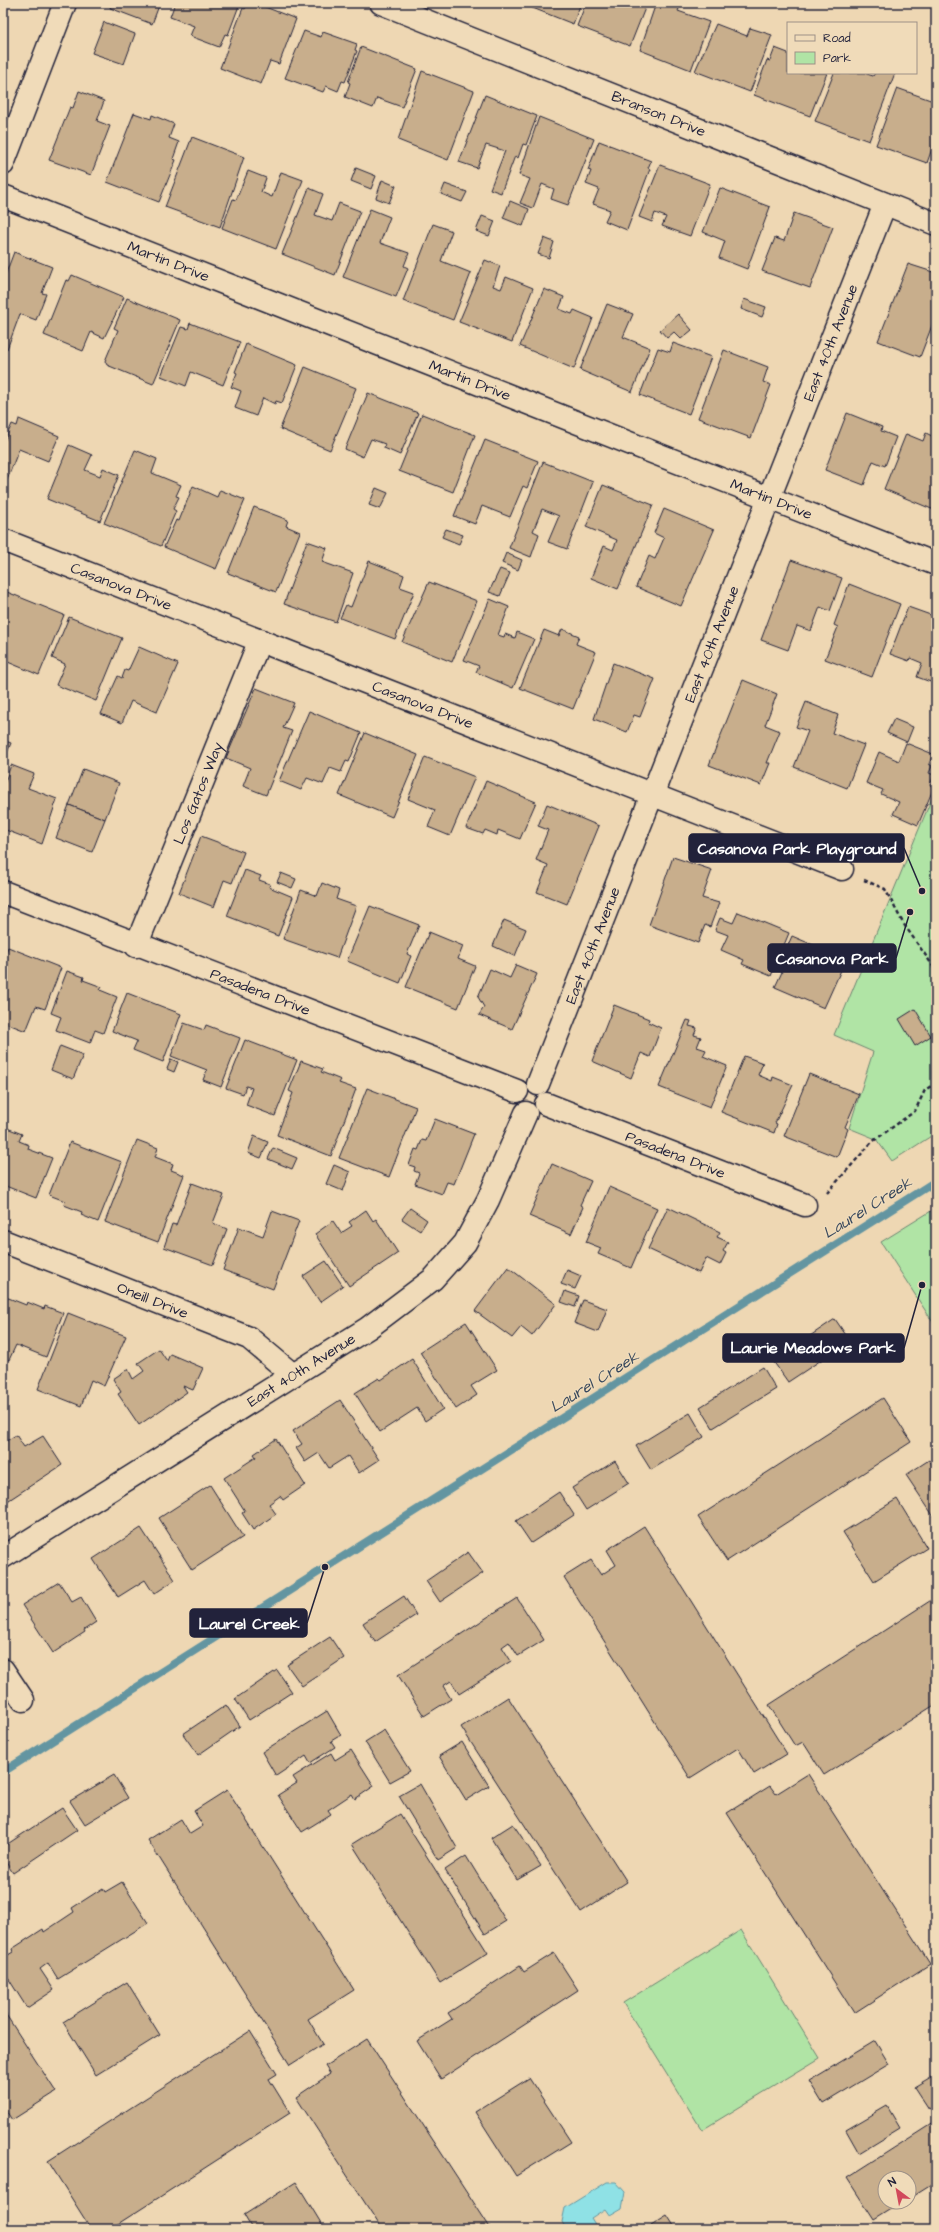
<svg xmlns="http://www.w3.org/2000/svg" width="939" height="2232" viewBox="0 0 939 2232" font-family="'Architects Daughter',sans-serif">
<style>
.green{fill:#b0e4a5;stroke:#698370}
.water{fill:#8fe1e5;stroke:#6395a1}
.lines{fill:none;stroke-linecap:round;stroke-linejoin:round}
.stream{stroke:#6395a1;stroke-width:8}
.building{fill:#c8ae8c;stroke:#22223b}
.minor-casing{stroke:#22223b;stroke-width:25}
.path{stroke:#22223b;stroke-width:2.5;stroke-dasharray:4 3;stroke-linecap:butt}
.minor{stroke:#f0dbb9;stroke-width:22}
.labels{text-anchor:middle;stroke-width:3;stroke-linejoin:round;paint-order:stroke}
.street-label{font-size:15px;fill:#22223b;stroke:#f0dbb9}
.water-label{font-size:16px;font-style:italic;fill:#38485d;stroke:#f0dbb9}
.leader{fill:none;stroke:#22223b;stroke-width:1.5}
.callout-dot{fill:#22223b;stroke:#f0dbb9;stroke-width:1.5}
.callout{fill:#22223b;stroke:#22223b;stroke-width:1.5}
.callout-label{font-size:16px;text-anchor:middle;font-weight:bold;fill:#fff}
</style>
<rect width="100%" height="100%" fill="#eed7b3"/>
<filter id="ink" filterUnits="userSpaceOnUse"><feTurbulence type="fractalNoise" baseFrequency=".025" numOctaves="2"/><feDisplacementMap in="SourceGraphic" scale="8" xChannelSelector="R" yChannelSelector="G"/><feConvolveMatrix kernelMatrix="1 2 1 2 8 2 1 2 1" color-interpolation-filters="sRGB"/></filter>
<g filter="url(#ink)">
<!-- green -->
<g class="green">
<path d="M936,788V1133L892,1161L876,1139L849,1128L873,1052L834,1035Z"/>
<path d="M936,1208V1327L881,1242Z"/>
<path d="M741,1930L820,2058L702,2130L623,2003Z"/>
</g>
<!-- water -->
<path class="water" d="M607,2182H616L625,2192L622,2209L610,2216L605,2209L591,2218L598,2229H566L562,2222L565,2208Z"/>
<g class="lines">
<!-- stream -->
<path class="stream" d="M3,1772L936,1181"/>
</g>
<!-- building -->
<g class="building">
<path d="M112,3H160L152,24L110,8Z"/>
<path d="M175,3H240L228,35L225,34L219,47L190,36L194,26L170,17Z"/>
<path d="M248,3H255L296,19L279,64L270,61L261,84L220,68L243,8L245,9Z"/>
<path d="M520,3H581L573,24Z"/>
<path d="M586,3H647L630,46L577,26Z"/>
<path d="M656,3H678L681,4L678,11L709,22L691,70L640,50Z"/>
<path d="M104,22L135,34L124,64L92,53Z"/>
<path d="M716,24L747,36L750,28L772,35L750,92L695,71Z"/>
<path d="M304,31L321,37L323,32L357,44L355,50L357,51L345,82L342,81L338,91L326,86L323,92L285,78Z"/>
<path d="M361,47L417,69L402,107L377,98L373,108L345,97L350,83L348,82Z"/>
<path d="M775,48L788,53V73H827L810,116L754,95L767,60L770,61Z"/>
<path d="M422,71L474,91L448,160L398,140Z"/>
<path d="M834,73H864L873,76L875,73H895L869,141L815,121Z"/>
<path d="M897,88L936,102L932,113L936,114V137L927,163L876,145Z"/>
<path d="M79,91L104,101L97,121L110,126L91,175L49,160L70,107L73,108Z"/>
<path d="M485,95L537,116L526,145L523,144L518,158L515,156L501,193L490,189L505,151L486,145L477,168L459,162Z"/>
<path d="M134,113L151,119L152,115L174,124L169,138L179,142L173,159L176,160L159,202L107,182Z"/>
<path d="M539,117L594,139L568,205L551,199L554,189L542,184L533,208L520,203L530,179L519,175Z"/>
<path d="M192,137L244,157L220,227L165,207Z"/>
<path d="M599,141L651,161L648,168L650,169L627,230L605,221L610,210L593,204L599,189L586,184L591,171L588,170Z"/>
<path d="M660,165L710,184L690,236L662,226L666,217L655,213L652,222L639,217Z"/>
<path d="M356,168L376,176L371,189L351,181Z"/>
<path d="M248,171L266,178L261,192L272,197L281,172L303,180L276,249L222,228L233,199L236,200Z"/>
<path d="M382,180L396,186L389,203L376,198Z"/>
<path d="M445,184L467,192L462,202L441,194Z"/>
<path d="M309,188L323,194L315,215L332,221L339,203L360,211L335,275L282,254Z"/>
<path d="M720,188L770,207L747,269L719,258L725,241L703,232Z"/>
<path d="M510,201L529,209L523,226L503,218Z"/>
<path d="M370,209L390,217L380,243L409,253L404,266L408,268L396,297L343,277Z"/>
<path d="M794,213L833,227L810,288L762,271L775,238L784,241Z"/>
<path d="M482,216L495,221L489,236L476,231Z"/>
<path d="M433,224L452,231L441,261L471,273L453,320L403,301Z"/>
<path d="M544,238L554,242L549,258L538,254Z"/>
<path d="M14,252L52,267L42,293L46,294L36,320L20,314L7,349L3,347V281Z"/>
<path d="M485,260L500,266L493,286L501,289L506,277L533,288L512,342L459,322Z"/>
<path d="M908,264L936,273V315L920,357L878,341Z"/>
<path d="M72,275L124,297L104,338L91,332L83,351L44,335L66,280L69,281Z"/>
<path d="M544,289L564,297L559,309L572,314L574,310L593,318L574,369L520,346Z"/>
<path d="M127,298L180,320L153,384L107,365L105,361L118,330L114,328Z"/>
<path d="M744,299L766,307L762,317L741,309Z"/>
<path d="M607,304L633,314L623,337L650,348L632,392L580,370Z"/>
<path d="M678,314L692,330L681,339L674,332L667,338L660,330Z"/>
<path d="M190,323L240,342L223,385L191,372L186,386L161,376L181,327L188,329Z"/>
<path d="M673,343L711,357L689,414L640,395L658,348L670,352Z"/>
<path d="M246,344L297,365L282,403L276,401L275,404L263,398L256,416L235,408L241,391L231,387L237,373L235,372Z"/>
<path d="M724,350L768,367L763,382L771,385L751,438L698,418Z"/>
<path d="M305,367L356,388L330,450L280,429Z"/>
<path d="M368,393L418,413L400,455L384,448L385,444L371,439L363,457L345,449Z"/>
<path d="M847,413L882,427L881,431L896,437L885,466L873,461L864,485L825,470Z"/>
<path d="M422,414L475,435L453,492L399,471Z"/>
<path d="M19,419L59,436L48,461L19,449L7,480L3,478V444L12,424L17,426Z"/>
<path d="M926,433L936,438V505L934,510L884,489L906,434L923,441Z"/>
<path d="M485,440L538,461L527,488L523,486L510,517L482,506L475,524L454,516Z"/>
<path d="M69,445L92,455L85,470L100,476L103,468L119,475L100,521L47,499Z"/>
<path d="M135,450L157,459L152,473L181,485L176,496L179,497L173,509L176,511L161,546L104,523Z"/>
<path d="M543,462L593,482L567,549L548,542L559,516L542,509L533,531L539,534L531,557L509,548Z"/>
<path d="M603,485L653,505L618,589L591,578L604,546L613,550L617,540L586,527Z"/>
<path d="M193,486L217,497L220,490L245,500L216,569L164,547L176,520L179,521Z"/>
<path d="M376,488L388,493L380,509L369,505Z"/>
<path d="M254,507L288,520L286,526L300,532L276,592L228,573Z"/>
<path d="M664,509L714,530L681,606L636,587L649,556L655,559L664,538L654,533Z"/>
<path d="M446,529L463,535L459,544L442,537Z"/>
<path d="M307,541L327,548L322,562L353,573L336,622L284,604Z"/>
<path d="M506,553L522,560L518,570L502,563Z"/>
<path d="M791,560L842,578L830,611L820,607L811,631L797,626L788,650L761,640Z"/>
<path d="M369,561L404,575L400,587L414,592L395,639L340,618L346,605L351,607Z"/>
<path d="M500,569L510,573L500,596L489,592Z"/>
<path d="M429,582L477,601L452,662L402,642Z"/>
<path d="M849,584L900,604L872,677L825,659L838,627L834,625Z"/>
<path d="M7,592L64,615L39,675L3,660L5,648H3V603Z"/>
<path d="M490,599L509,607L498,635L504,637L505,634L515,638L517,632L534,639L513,688L476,672L479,666L464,660Z"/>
<path d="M908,607L936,617V684L917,677L922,663L910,658L909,661L890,654Z"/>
<path d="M69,617L122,638L96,701L56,685L65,664L52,658Z"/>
<path d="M562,629L579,636L576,644L596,652L573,709L520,688L544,630L559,636Z"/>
<path d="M139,647L178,664L157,712L131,701L122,723L101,714L118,676L122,678L125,670L128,671Z"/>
<path d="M613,663L655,679L640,717L634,715L627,732L594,719Z"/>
<path d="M743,680L777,694L765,725L780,731L767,763H770L761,785L709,765Z"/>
<path d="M256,688L294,703L283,728L292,731L266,795L243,786L250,768L226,758Z"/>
<path d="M806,702L838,715L832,733L864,745L847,788L794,767L808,731L796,727Z"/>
<path d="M309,711L361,733L349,762L346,761L341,772L330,768L323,784L307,778L301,790L279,781Z"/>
<path d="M894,719L913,727L907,742L887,733Z"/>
<path d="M365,733L418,755L392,817L339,795Z"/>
<path d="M3,740L11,743L3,763Z"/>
<path d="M906,743L933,754L929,764L932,766L929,773L934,775L930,785L934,787L918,825L893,814L899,802L881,794L883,790L866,783L879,752L899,761Z"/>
<path d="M425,757L475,777L450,836L428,827L435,810L408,799Z"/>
<path d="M11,765L34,774L28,788L57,799L42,844L3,829V787Z"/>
<path d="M83,769L119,783L105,819L69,805Z"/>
<path d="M486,781L536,802L520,839L498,830L497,835L485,830L483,834L466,828Z"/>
<path d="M547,804L599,826L567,904L537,892L548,865L536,860L548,830L538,826Z"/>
<path d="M69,805L105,819L92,852L56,838Z"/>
<path d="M201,836L244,852L232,883L224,880L214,907L179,893Z"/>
<path d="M673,857L712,870L702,898L719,903L710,927L705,925L698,943L649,925Z"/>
<path d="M245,870L261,876L259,880L270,884L269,887L293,897L278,936L227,916Z"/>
<path d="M281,873L296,879L292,888L277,882Z"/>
<path d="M322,883L339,890L336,899L356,906L337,958L283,939L301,890L317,896Z"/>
<path d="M370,906L419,925L407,954L411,956L400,983L347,961Z"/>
<path d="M738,912L789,933L771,976L742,964L744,960L721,950L728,935L715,930L720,918L733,923Z"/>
<path d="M504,920L526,929L515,956L493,946Z"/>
<path d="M429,932L463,946L458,959L475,966L458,1008L406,987Z"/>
<path d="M792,936L846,959L824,1008L775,987L782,972L777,970Z"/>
<path d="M8,947L61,968L45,1009L36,1006L26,1031L3,1022V960Z"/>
<path d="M516,965L537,974L512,1029L479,1015L484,1007L478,997L490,969L510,978Z"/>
<path d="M67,971L84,977L83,980L102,987L100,990L117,997L103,1033L95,1030L90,1043L56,1030L61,1017L51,1013Z"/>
<path d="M127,993L181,1014L163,1062L133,1050L137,1041L112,1031Z"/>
<path d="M614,1005L649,1019L648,1022L661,1028L650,1057L641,1053L631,1078L592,1061Z"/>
<path d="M915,1009L931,1036L915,1046L899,1019Z"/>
<path d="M687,1020L691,1021L689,1026L697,1028L694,1035L701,1037L697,1047L706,1050L703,1056L727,1066L710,1107L659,1087Z"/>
<path d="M184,1023L204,1030L206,1025L240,1038L221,1087L203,1080L207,1070L171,1056Z"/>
<path d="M245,1040L297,1060L275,1116L246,1105L252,1088L246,1086L243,1094L226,1088Z"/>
<path d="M60,1046L83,1055L73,1079L51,1070Z"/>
<path d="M744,1056L763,1063L758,1075L772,1081L773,1077L793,1085L775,1123L777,1124L774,1133L721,1112Z"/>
<path d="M171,1059L178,1062L174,1072L167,1069Z"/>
<path d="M301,1061L323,1069L321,1072L341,1080L339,1083L356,1089L331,1156L277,1135L293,1093L289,1091Z"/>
<path d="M809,1074L859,1094L845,1127L848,1129L837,1157L784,1136Z"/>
<path d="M367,1088L416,1107L389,1177L339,1158Z"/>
<path d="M435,1119L474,1134L454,1184L447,1182L442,1194L415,1184L419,1173L414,1171L415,1167L409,1165L415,1149L418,1150L422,1140L426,1141Z"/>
<path d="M7,1128L22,1134L19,1141L29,1145L28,1149L52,1158L36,1198L3,1185V1138Z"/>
<path d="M254,1136L268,1142L261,1158L248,1153Z"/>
<path d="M137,1140L158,1148L155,1157L173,1164L171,1170L184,1175L158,1242L105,1222Z"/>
<path d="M70,1142L122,1162L98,1222L81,1215L82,1212L64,1205L65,1201L49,1195Z"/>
<path d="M273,1148L297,1158L292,1169L268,1159Z"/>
<path d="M552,1164L591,1181L580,1205L583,1207L571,1234L529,1216Z"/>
<path d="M334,1165L350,1172L343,1191L326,1184Z"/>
<path d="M192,1183L224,1195L213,1223L227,1229L213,1265L164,1247L172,1224L176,1225Z"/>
<path d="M609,1187L657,1208L631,1268L598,1254L601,1248L586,1242Z"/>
<path d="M668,1207L720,1232L717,1237L728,1242L723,1251L726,1253L720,1265L706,1258L699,1273L648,1249Z"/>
<path d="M410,1208L427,1220L420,1231L402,1219Z"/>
<path d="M366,1210L373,1221L376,1219L398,1253L349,1286L315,1234L333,1221L341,1233L352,1226L349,1222Z"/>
<path d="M272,1211L299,1221L273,1289L223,1270L239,1227L263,1236Z"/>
<path d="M326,1261L343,1286L320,1302L303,1276Z"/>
<path d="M508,1267L556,1304L532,1336L521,1327L512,1338L475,1311Z"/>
<path d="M567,1270L581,1276L575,1289L561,1284Z"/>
<path d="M565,1291L579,1296L575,1307L561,1302Z"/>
<path d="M6,1297L26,1305L27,1302L44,1309L45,1306L63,1313L46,1357L16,1345L9,1360L3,1358V1304Z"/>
<path d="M583,1300L607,1309L598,1332L574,1323Z"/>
<path d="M68,1313L126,1336L104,1386L91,1380L81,1406L38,1389Z"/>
<path d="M835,1319L850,1341L788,1382L773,1361Z"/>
<path d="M466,1322L497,1370L471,1386L477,1395L456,1409L420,1352Z"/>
<path d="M159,1349L167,1361L170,1354L203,1368L193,1390L183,1386L187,1392L139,1425L118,1394L121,1392L113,1379L128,1369L133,1379L144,1371L138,1363Z"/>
<path d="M412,1359L443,1409L425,1421L417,1408L380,1432L355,1393L379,1378L381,1380Z"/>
<path d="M763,1367L776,1389L713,1428L700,1407Z"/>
<path d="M883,1398L911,1442L727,1561L698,1517Z"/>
<path d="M340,1400L379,1460L359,1473L348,1456L329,1468L319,1453L305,1462L296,1448L302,1444L293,1431Z"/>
<path d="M690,1413L704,1437L651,1470L636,1446Z"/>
<path d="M16,1435L24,1447L43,1436L62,1465L3,1504V1443Z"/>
<path d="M276,1439L305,1485L283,1500L280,1496L269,1504L276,1514L253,1530L242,1513L245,1511L224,1478L256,1457L254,1454Z"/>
<path d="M929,1460L936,1470V1520L906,1475Z"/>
<path d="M615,1461L629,1483L586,1510L572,1488Z"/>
<path d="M210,1485L243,1537L192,1570L159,1518Z"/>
<path d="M559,1492L574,1515L531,1543L516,1521Z"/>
<path d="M897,1499L927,1548L874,1581L843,1532Z"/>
<path d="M644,1526L787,1754L754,1774L738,1748L690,1778L564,1577L591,1560L601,1575L616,1565L607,1550Z"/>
<path d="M141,1528L175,1580L154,1594L145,1580L118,1597L93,1559Z"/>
<path d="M468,1552L483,1573L440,1602L426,1581Z"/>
<path d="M59,1582L72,1602L81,1597L96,1622L84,1630L85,1632L53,1653L22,1605Z"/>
<path d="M404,1596L416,1615L375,1642L363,1623Z"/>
<path d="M936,1597V1704L824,1775L803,1742L795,1746L769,1705Z"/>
<path d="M517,1598L544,1640L518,1656L509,1642L502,1647L511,1661L459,1694L451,1681L443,1686L451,1699L424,1716L398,1675Z"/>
<path d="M330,1637L344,1658L302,1686L287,1665Z"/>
<path d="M277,1670L292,1692L249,1720L235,1699Z"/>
<path d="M508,1697L627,1882L581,1912L461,1727Z"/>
<path d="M226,1705L240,1726L198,1755L183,1734Z"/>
<path d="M327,1711L341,1735L331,1741L335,1747L310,1763L306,1756L276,1776L262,1752Z"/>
<path d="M384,1730L410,1771L390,1782L365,1742Z"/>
<path d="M462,1742L489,1786L466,1800L439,1756Z"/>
<path d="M351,1750L374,1786L355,1799L352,1794L328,1810L331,1814L302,1832L278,1795L297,1783L293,1777L331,1753L335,1760Z"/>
<path d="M808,1774L930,1964L854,2013L727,1813L770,1786L776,1794Z"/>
<path d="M114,1775L128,1798L85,1824L70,1801Z"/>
<path d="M420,1784L457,1848L438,1860L399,1796Z"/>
<path d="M227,1790L354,1990L308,2019L323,2044L290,2065L148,1840L181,1819L190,1834L203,1826L194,1811Z"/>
<path d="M62,1808L77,1830L13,1873L3,1858V1847Z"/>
<path d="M400,1814L488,1953L440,1983L352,1844Z"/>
<path d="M513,1824L541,1866L517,1880L491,1838Z"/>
<path d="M466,1856L506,1921L485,1934L445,1870Z"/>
<path d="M122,1882L148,1923L58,1979L48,1963L40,1969L54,1990L27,2008L3,1970V1958L13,1952L12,1949L43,1929L44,1932L74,1912L72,1908L103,1888L105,1892Z"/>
<path d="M554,1953L578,1990L441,2079L417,2041L452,2019L448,2013L520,1966L524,1972Z"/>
<path d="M127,1982L160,2035L96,2075L63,2022Z"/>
<path d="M3,2010L56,2092L12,2120L3,2106Z"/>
<path d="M250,2031L277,2074L269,2079L290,2113L110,2229H91L48,2161Z"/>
<path d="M367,2039L491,2229H382L296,2097L330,2074L325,2066Z"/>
<path d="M875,2041L889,2064L823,2104L809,2081Z"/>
<path d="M936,2074V2106L929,2110L914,2087Z"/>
<path d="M529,2078L571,2142L516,2176L475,2112Z"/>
<path d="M887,2106L900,2128L859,2153L846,2130Z"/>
<path d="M936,2121V2181L909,2198V2178H885V2202H903L874,2220L847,2178Z"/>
<path d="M296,2182L324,2228L252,2229L244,2215Z"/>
<path d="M667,2215L676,2229H654L651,2225Z"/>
</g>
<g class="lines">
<defs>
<g id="minor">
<path id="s1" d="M381,3L936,224"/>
<path d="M3,164L65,3"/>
<path id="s2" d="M3,196L936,564"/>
<path id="s3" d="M3,540L842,869"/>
<path id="s4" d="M3,892L517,1091"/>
<path id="s5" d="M136,946L260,640"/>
<path id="s6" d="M538,1084L885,204"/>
<path id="s7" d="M546,1104L805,1205"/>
<path id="s8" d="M3,1241L249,1338L293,1375"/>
<path id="s9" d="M3,1557L368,1328L433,1279L465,1243L488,1200L526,1113"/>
<path d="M3,1670L23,1700"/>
</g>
</defs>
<!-- minor casing -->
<use href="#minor" class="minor-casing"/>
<!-- path -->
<g class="path">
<path d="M864,880L885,889L903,923L933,966L936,980"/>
<path d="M827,1193L872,1142L915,1111L925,1090L936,1083"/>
</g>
<!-- minor -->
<use href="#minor" class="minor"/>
</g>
</g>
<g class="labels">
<!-- street labels -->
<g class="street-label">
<text dy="5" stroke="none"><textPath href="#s1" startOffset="299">Branson Drive</textPath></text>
<text dy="5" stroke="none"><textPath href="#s2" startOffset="178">Martin Drive</textPath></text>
<text dy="5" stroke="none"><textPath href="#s6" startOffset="797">East 40th Avenue</textPath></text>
<text dy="5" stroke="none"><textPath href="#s2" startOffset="502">Martin Drive</textPath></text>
<text dy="5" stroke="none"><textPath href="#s2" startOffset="826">Martin Drive</textPath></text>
<text dy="5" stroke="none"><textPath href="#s3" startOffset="127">Casanova Drive</textPath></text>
<text dy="5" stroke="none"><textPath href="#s6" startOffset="473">East 40th Avenue</textPath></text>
<text dy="5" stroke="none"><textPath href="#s3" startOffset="451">Casanova Drive</textPath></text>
<text dy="5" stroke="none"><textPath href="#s5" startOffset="165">Los Gatos Way</textPath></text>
<text dy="5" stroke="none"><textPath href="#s6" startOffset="149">East 40th Avenue</textPath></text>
<text dy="5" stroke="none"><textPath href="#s4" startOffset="276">Pasadena Drive</textPath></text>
<text dy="5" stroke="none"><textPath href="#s7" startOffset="139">Pasadena Drive</textPath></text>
<text dy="5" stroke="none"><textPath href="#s8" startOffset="161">Oneill Drive</textPath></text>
<text dy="5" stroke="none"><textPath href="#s9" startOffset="352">East 40th Avenue</textPath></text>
</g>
<!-- water labels -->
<g class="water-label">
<text transform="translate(867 1207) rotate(-32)" y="6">Laurel Creek</text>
<text transform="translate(594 1381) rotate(-32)" y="6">Laurel Creek</text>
</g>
</g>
<!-- callouts -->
<path class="leader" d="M922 891L904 848M910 912L896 958M922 1285L904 1348M325 1567L307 1623"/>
<g class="callout-dot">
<circle cx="922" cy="891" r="4"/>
<circle cx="910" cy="912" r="4"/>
<circle cx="922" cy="1285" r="4"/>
<circle cx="325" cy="1567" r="4"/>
</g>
<g class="callout">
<rect x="689" y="834" width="215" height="28" rx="4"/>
<rect x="768" y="944" width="128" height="28" rx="4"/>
<rect x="723" y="1334" width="181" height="28" rx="4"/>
<rect x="190" y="1609" width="117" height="28" rx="4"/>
</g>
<g class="callout-label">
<text x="797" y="854">Casanova Park Playground</text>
<text x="832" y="964">Casanova Park</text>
<text x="813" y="1353">Laurie Meadows Park</text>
<text x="249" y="1629">Laurel Creek</text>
</g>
<!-- margin -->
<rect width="939" height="2232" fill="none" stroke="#f0dbb9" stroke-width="16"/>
<rect x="8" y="8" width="923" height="2216" fill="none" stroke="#22223b" stroke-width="1.5" filter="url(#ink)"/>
<!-- legend -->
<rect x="787" y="22" width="130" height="52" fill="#f0dbb9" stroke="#9e9187"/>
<rect x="795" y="35" width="20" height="6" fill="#f0dbb9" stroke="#9e9187"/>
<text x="823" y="42" font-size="12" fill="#22223b">Road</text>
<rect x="795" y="52" width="20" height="12" fill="#b0e4a5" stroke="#9e9187"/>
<text x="823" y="62" font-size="12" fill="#22223b">Park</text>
<!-- north arrow -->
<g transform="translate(897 2190) rotate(328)"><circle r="19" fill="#f0dbb9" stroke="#9e9187"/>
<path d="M0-3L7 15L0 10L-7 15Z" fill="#d1495b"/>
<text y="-6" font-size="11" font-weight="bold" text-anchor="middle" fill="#22223b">N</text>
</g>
</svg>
